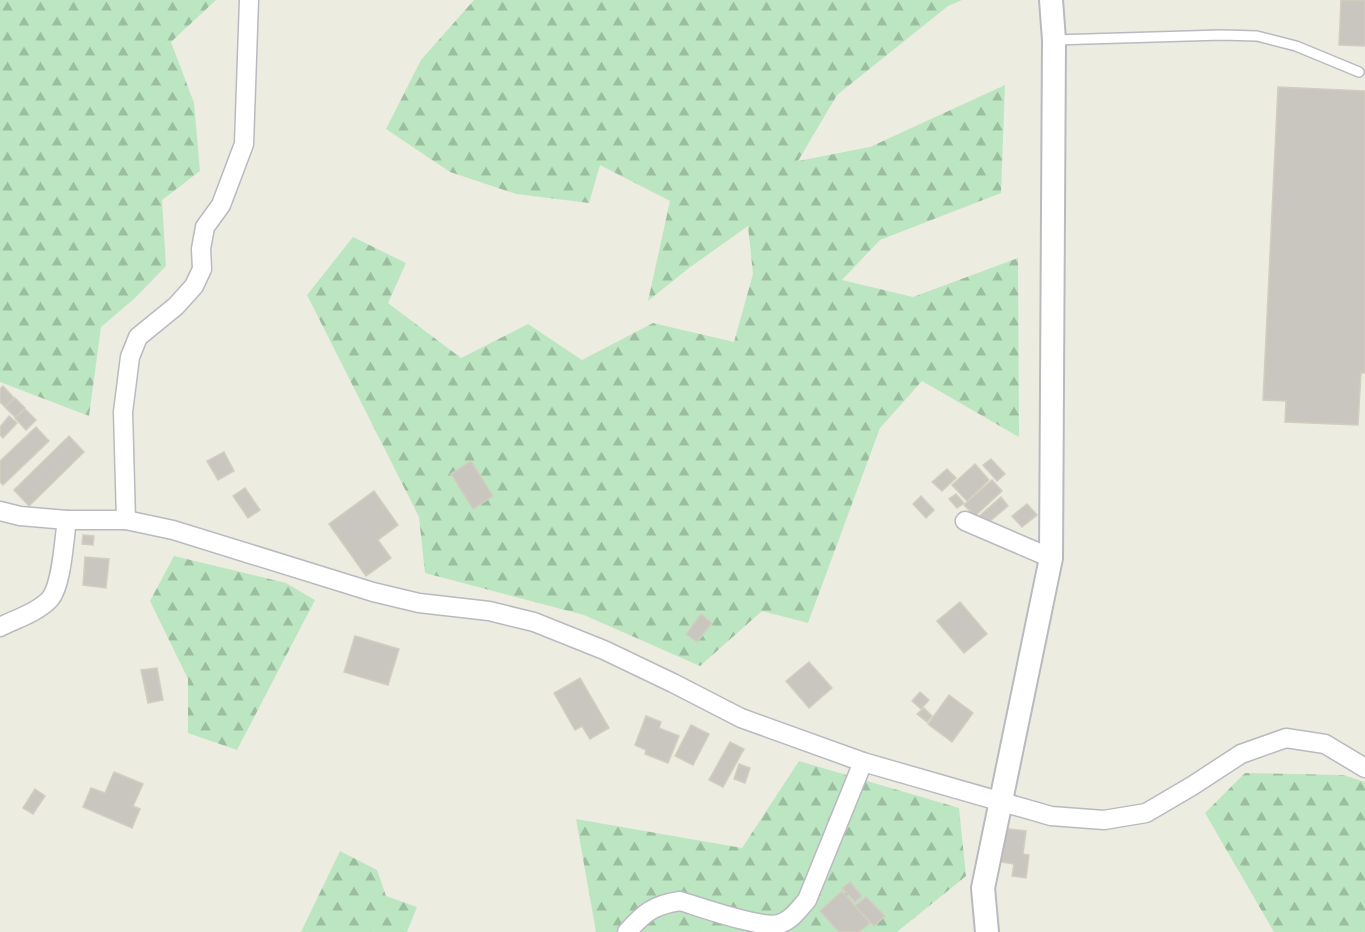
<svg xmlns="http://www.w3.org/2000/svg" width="1365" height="932" viewBox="0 0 1365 932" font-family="'Fira Sans Condensed',sans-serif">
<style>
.forest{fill:url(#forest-firs)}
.building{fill:#c8c6be;stroke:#d2cebf;stroke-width:1.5}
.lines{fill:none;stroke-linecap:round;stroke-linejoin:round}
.service-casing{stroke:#b9bac0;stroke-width:12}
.minor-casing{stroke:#b9bac0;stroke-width:21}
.tertiary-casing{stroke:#b9bac0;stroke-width:26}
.service{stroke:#fff;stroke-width:9}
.minor{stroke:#fff;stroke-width:18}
.tertiary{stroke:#fff;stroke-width:22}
</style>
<defs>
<pattern id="forest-firs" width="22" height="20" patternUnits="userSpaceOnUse" patternTransform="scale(1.5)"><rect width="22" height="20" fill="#bce6c1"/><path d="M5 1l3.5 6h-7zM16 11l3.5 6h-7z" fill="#9cbea0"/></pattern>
</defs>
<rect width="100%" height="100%" fill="#edece1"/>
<!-- forest -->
<g class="forest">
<path d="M0,0H216L171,42L194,103L200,171L162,200L166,266L135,298L101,327L89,416L0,382Z"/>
<path d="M474,0H962L948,6L837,95L798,161L870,147L1005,85L1001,193L880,240L842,280L913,297L1018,258L1019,437L922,381L880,428L808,623L762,611L700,666L584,615L425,573L419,517L307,295L353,237L406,263L388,303L461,358L528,324L582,360L653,323L734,342L753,274L748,226L689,268L648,301L670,201L600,165L589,203L516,194L450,172L386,129L421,60Z"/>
<path d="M174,556L286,583L315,600L237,750L188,733V679L150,601Z"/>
<path d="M799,761L959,808L966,876L897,932H596L576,819L742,848Z"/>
<path d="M1245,773L1343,775L1365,782V932H1274L1205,813Z"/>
<path d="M340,851L377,870L386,896L417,907L407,932H301Z"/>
</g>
<!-- building -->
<g class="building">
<path d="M1341,0H1365V46L1339,45Z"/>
<path d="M1278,87L1365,91V373H1361L1358,425L1285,422L1286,401L1263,400Z"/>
<path d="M3,386L14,398L5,407L0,402V389Z"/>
<path d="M15,398L25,408L15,417L5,407Z"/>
<path d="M25,409L36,420L26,430L15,418Z"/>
<path d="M9,416L17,423L3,438L0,435V427Z"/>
<path d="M36,427L49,441L3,485L0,482V461Z"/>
<path d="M69,436L84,452L29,506L14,490Z"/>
<path d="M224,452L234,471L218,480L207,461Z"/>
<path d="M991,459L1005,474L997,481L983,465Z"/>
<path d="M471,461L493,496L473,509L451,474Z"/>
<path d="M975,464L989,480L967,501L952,485Z"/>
<path d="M947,469L956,478L942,491L932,482Z"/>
<path d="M992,480L1002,491L975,516L964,505Z"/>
<path d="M245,488L260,510L248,518L233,496Z"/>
<path d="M374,491L398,525L378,540L391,558L366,576L329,524Z"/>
<path d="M956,494L964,503L957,508L949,499Z"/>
<path d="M921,496L934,510L926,518L913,504Z"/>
<path d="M1001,497L1008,506L984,526L977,518Z"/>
<path d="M1027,504L1037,515L1022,527L1012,516Z"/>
<path d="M83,535L94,536L93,545L82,544Z"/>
<path d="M85,557L109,559L106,588L83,585Z"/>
<path d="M960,602L987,634L964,653L937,621Z"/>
<path d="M701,614L712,623L697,642L686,634Z"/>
<path d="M355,636L399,649L388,685L344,672Z"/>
<path d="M809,662L832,688L809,708L786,681Z"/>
<path d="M157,668L163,700L148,703L141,670Z"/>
<path d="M580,678L609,728L590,739L582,726L575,730L554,693Z"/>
<path d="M920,692L929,700L921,709L912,701Z"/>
<path d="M949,695L973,713L952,742L928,724Z"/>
<path d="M924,708L932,716L927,722L917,714Z"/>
<path d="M646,716L661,722L659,728L679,736L668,763L645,754L646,750L635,745Z"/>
<path d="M691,725L709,734L693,765L675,756Z"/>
<path d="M730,742L744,749L723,787L709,780Z"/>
<path d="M739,764L750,768L745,783L734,779Z"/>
<path d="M114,772L143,784L133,806L140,809L132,828L83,807L91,788L105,793Z"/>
<path d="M35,789L45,796L33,814L23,808Z"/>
<path d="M1000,828L1026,831L1023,854L1029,855L1026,878L1012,876L1014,864L995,861Z"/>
<path d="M850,882L862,896L855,902L842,888Z"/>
<path d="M842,891L870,923L859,932H839L820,911Z"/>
<path d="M866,897L885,916L874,926L855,906Z"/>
</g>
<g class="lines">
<defs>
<path id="service" d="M1054,40L1221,35L1257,36L1296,46L1359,72"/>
<g id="minor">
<path d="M0,511L20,516L67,520H126L173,530L373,592L419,603L489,611L534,622L604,650L673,683L741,718L863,762L1051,816L1104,820L1146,813L1192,786L1241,754L1286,738L1325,744L1365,768"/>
<path d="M126,520L123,412L130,357L138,337L176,306L194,286L202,269L201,249L205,227L221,205L244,144L249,0"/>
<path d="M965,521L1051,558"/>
<path d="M0,627C16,619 38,612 50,599C62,585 64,539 67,520"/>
<path d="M627,932C644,913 653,905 680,901C700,907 761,929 779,924C791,921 799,909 807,900L863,762"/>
</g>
<path id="tertiary" d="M987,932L983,888L1051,558L1054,40L1051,0"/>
</defs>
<!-- service casing -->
<use href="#service" class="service-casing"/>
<!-- minor casing -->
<use href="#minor" class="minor-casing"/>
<!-- tertiary casing -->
<use href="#tertiary" class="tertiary-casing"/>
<!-- service -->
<use href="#service" class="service"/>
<!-- minor -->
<use href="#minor" class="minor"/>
<!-- tertiary -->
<use href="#tertiary" class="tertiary"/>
</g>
</svg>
